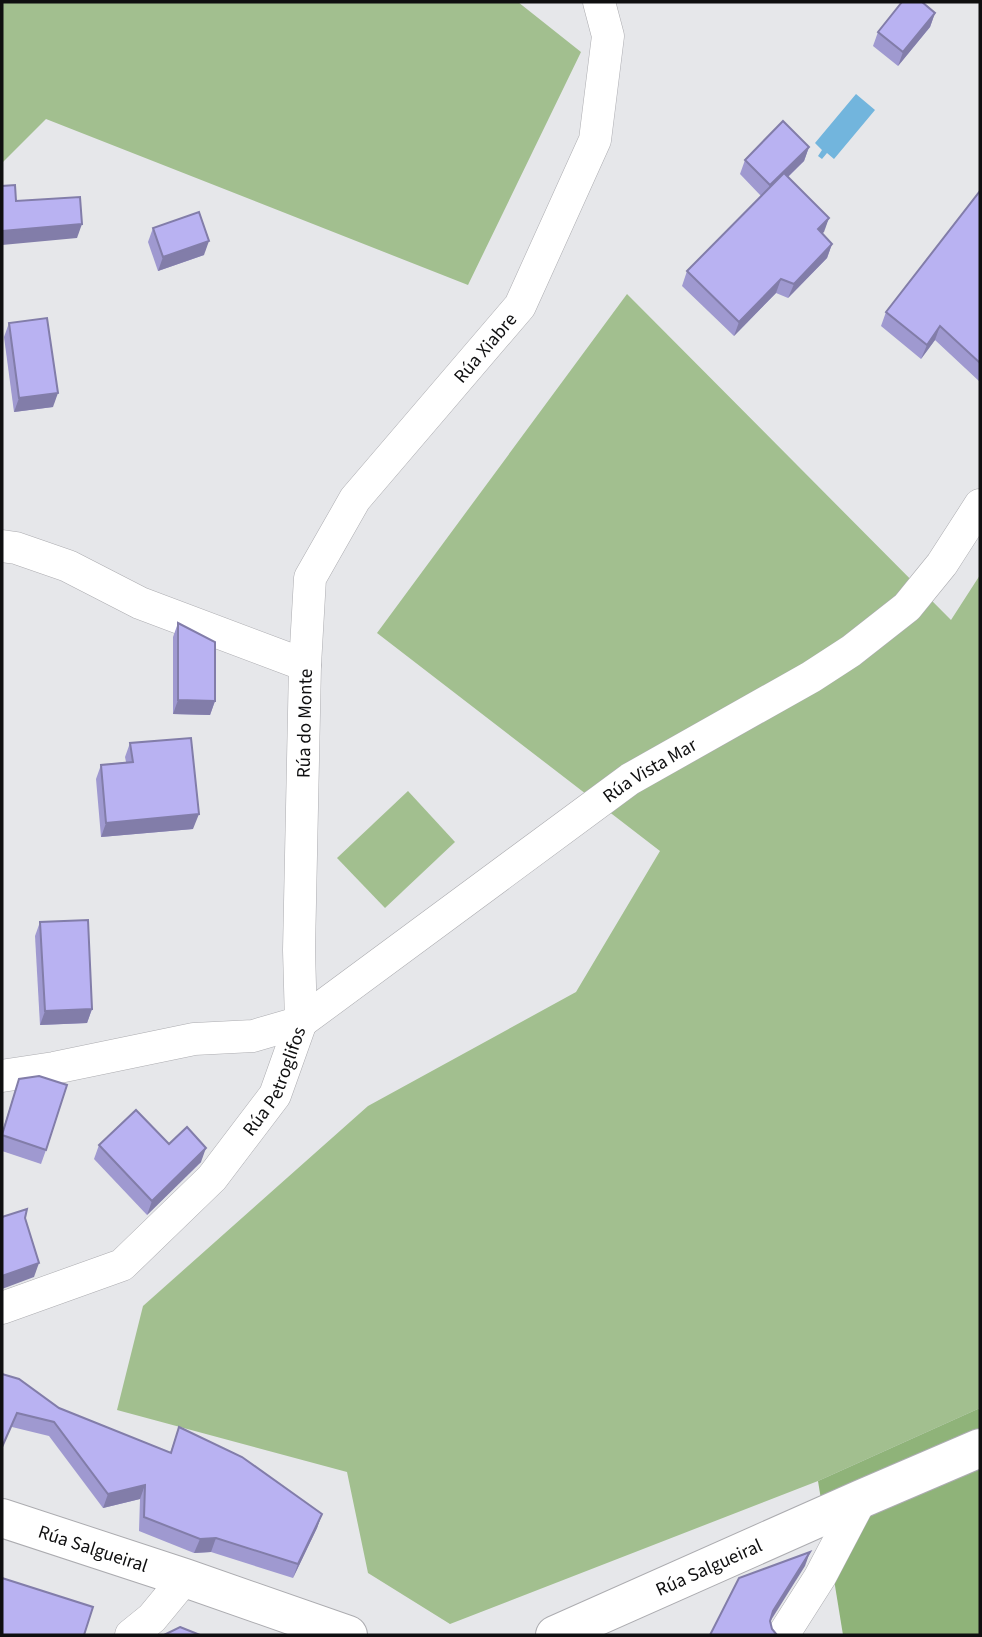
<svg xmlns="http://www.w3.org/2000/svg" width="982" height="1637" viewBox="0 0 982 1637" font-family="'Source Sans 3',sans-serif">
<style>
.green{fill:#a2bf8f}
.forest{fill:#8fb379}
.water{fill:#72b5dd}
.lines{fill:none;stroke-linecap:round;stroke-linejoin:round}
.minor-casing{stroke:#acacb0;stroke-width:33}
.tertiary-casing{stroke:#acacb0;stroke-width:40}
.minor{stroke:#fff;stroke-width:32}
.tertiary{stroke:#fff;stroke-width:38}
.wall{fill:#9f99d0}
.shaded-wall{fill:#827da9}
.building{fill:#b9b2f2;stroke:#827da9;stroke-width:2}
.labels{text-anchor:middle;stroke-width:7;stroke-linejoin:round;paint-order:stroke}
.street-label{font-size:19px;fill:#0f0f10;stroke:#f3f4f8}
</style>
<rect width="100%" height="100%" fill="#e6e7ea"/>
<!-- green -->
<g class="green">
<path d="M2,2H518L581,52L468,285L46,119L2,163Z"/>
<path d="M627,294L951,620L980,575V1408L818,1481L450,1624L368,1573L347,1472L117,1410L143,1306L368,1106L576,992L660,851L377,633Z"/>
<path d="M408,791L455,842L385,908L337,858Z"/>
</g>
<!-- forest -->
<path class="forest" d="M980,1408V1635H843L818,1481Z"/>
<!-- water -->
<path class="water" d="M856,94L875,110L834,159L827,153L822,159L818,156L822,150L815,143Z"/>
<g class="lines">
<defs>
<g id="minor">
<path d="M2,546L16,548L68,566L140,603L305,665"/>
<path id="s1" d="M2,1076L54,1068L194,1039L253,1036L301,1022L630,779L811,677L851,651L907,607L942,564L980,505"/>
<path id="s2" d="M2,1308L122,1265L212,1178L275,1095L301,1022L299,950L305,665L310,578L355,499L520,306L595,140L608,36L599,2"/>
<path d="M131,1635L152,1618L185,1578"/>
<path d="M783,1635L820,1577L861,1499"/>
</g>
<g id="tertiary">
<path id="s3" d="M2,1518L185,1578L348,1635"/>
<path id="s4" d="M555,1635L861,1499L980,1448"/>
</g>
</defs>
<!-- minor casing -->
<use href="#minor" class="minor-casing"/>
<!-- tertiary casing -->
<use href="#tertiary" class="tertiary-casing"/>
<!-- minor -->
<use href="#minor" class="minor"/>
<!-- tertiary -->
<use href="#tertiary" class="tertiary"/>
</g>
<!-- wall -->
<g class="wall">
<path d="M935,13L930,27L898,66L873,46L878,32Z"/>
<path d="M809,147L804,161L788,177L829,218L822,233L832,244L827,258L788,298L776,293L734,336L682,286L687,271L761,196L740,174L745,160Z"/>
<path d="M980,191V382L935,340L921,359L881,326L886,312Z"/>
<path d="M153,228L204,255L158,271L148,242Z"/>
<path d="M9,323L53,407L14,412L4,337Z"/>
<path d="M178,623L215,701L210,715L173,714V637Z"/>
<path d="M130,743L193,829L101,837L96,779L101,765L126,762L125,757Z"/>
<path d="M40,922L92,1009L87,1023L40,1025L35,936Z"/>
<path d="M19,1079L46,1150L41,1164L2,1151V1132Z"/>
<path d="M169,1144L201,1162L147,1215L94,1159L99,1145Z"/>
<path d="M2,1374L59,1408L170,1453L179,1427L322,1514L317,1528L293,1578L211,1552L194,1553L139,1531L140,1499L103,1508L49,1436L12,1427Z"/>
</g>
<!-- shaded-wall -->
<g class="shaded-wall">
<path d="M935,13L930,27L898,66L903,52Z"/>
<path d="M809,147L804,161L765,199L770,185Z"/>
<path d="M829,218L824,232L812,243L818,229Z"/>
<path d="M82,224L77,238L2,245V231Z"/>
<path d="M209,241L204,255L158,271L163,257Z"/>
<path d="M832,244L827,258L788,298L794,284Z"/>
<path d="M781,279L776,293L734,336L739,322Z"/>
<path d="M940,326L935,340L921,359L927,345Z"/>
<path d="M58,393L53,407L14,412L19,398Z"/>
<path d="M178,700L215,701L210,715L173,714Z"/>
<path d="M199,814L193,829L101,837L106,823Z"/>
<path d="M92,1009L87,1023L40,1025L45,1011Z"/>
<path d="M206,1148L201,1162L147,1215L152,1201Z"/>
<path d="M39,1263L34,1277L2,1289V1276Z"/>
<path d="M145,1485L140,1499L103,1508L108,1494Z"/>
<path d="M322,1514L317,1528L293,1578L298,1564Z"/>
<path d="M216,1538L211,1552L194,1553L200,1539Z"/>
<path d="M810,1552L805,1566L768,1625L773,1611Z"/>
</g>
<!-- building -->
<g class="building">
<path d="M902,2H922L935,13L903,52L878,32Z"/>
<path d="M783,121L809,147L770,185L745,160Z"/>
<path d="M784,173L829,218L818,229L832,244L794,284L781,279L739,322L687,271Z"/>
<path d="M15,185L16,201L80,197L82,224L2,231V186Z"/>
<path d="M980,191V363L940,326L927,345L886,312Z"/>
<path d="M199,212L209,241L163,257L153,228Z"/>
<path d="M47,318L58,393L19,398L9,323Z"/>
<path d="M178,623L215,642V701L178,700Z"/>
<path d="M191,738L199,814L106,823L101,765L133,762L130,743Z"/>
<path d="M88,920L92,1009L45,1011L40,922Z"/>
<path d="M39,1076L67,1085L46,1150L2,1135L19,1079Z"/>
<path d="M136,1110L169,1144L187,1127L206,1148L152,1201L99,1145Z"/>
<path d="M27,1209L25,1218L39,1263L2,1276V1217Z"/>
<path d="M2,1374L19,1379L59,1408L171,1453L179,1427L242,1457L322,1514L298,1564L216,1538L200,1539L144,1517L145,1485L108,1494L54,1422L17,1413L2,1447Z"/>
<path d="M810,1552L773,1611L770,1621L772,1629L777,1635H710L739,1578Z"/>
<path d="M2,1578L93,1607L84,1635H2Z"/>
<path d="M180,1627L200,1635H164Z"/>
</g>
<g class="labels">
<!-- street labels -->
<g class="street-label">
<text dy="7" stroke="none"><textPath href="#s2" startOffset="1169">Rúa Xiabre</textPath></text>
<text dy="7" stroke="none"><textPath href="#s2" startOffset="733">Rúa do Monte</textPath></text>
<text dy="7" stroke="none"><textPath href="#s1" startOffset="735">Rúa Vista Mar</textPath></text>
<text dy="7" stroke="none"><textPath href="#s2" startOffset="369">Rúa Petroglifos</textPath></text>
<text dy="7" stroke="none"><textPath href="#s3" startOffset="96">Rúa Salgueiral</textPath></text>
<text dy="7" stroke="none"><textPath href="#s4" startOffset="168">Rúa Salgueiral</textPath></text>
</g>
</g>
<!-- border -->
<rect width="982" height="1637" fill="none" stroke="#0f0f10" stroke-width="7"/>
</svg>
